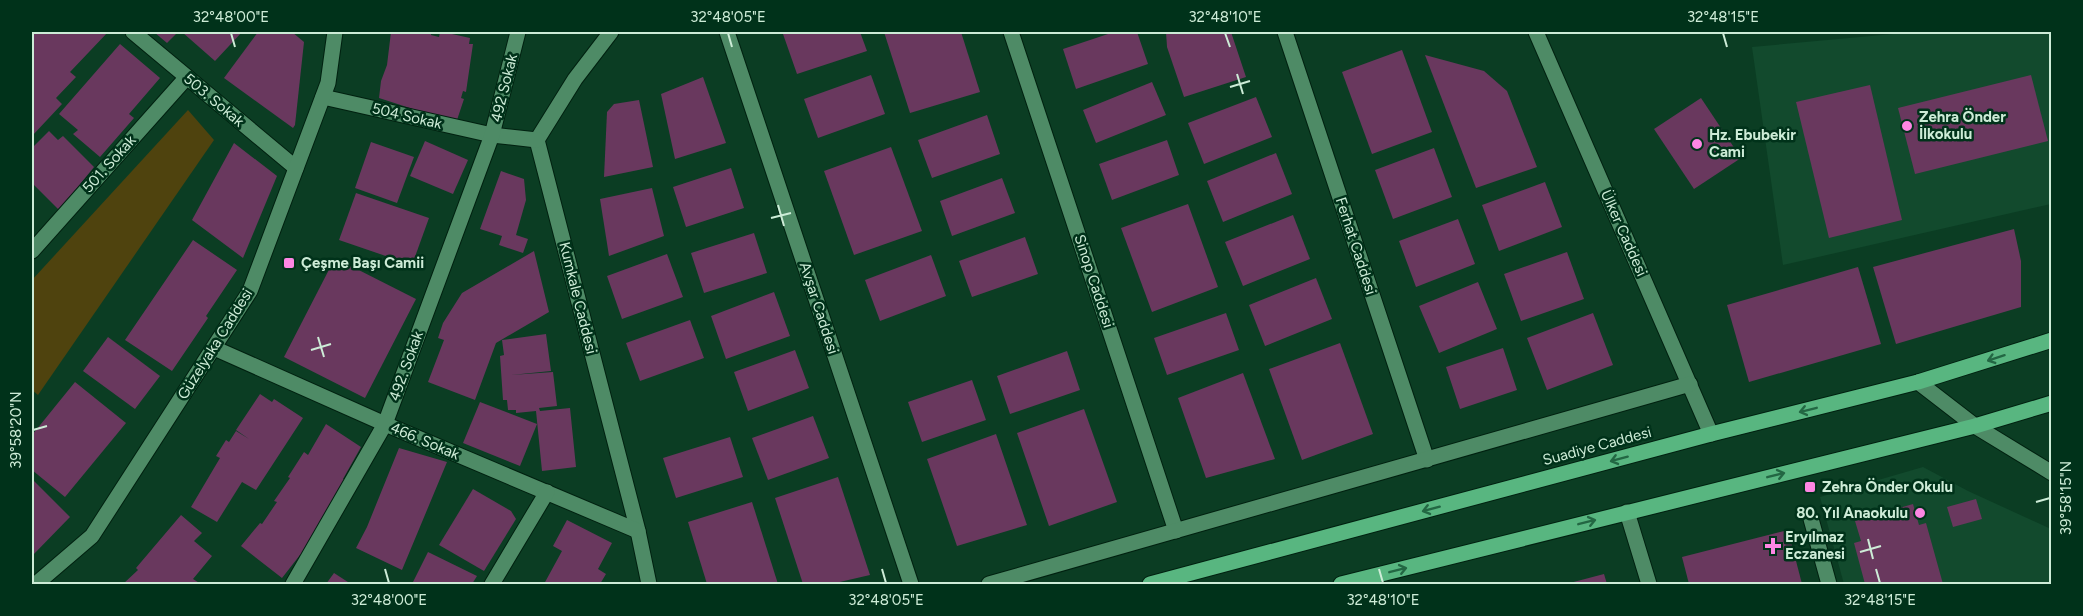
<svg xmlns="http://www.w3.org/2000/svg" width="2083" height="616" viewBox="0 0 2083 616" font-family="Figtree,sans-serif">
<style>
.built{fill:#124a2d}
.green{fill:#4f430e}
.building{fill:#69385e}
.lines{fill:none;stroke-linecap:round;stroke-linejoin:round}
.minor-casing{stroke:#012110;stroke-width:17}
.major-casing{stroke:#012110;stroke-width:17}
.minor{stroke:#4e8b66;stroke-width:15}
.major{stroke:#58b680;stroke-width:15}
.oneway{stroke:#236743}
.ticks{fill:none;stroke:#cdecd7;stroke-width:2}
.poi-dot{fill:#fd86e3;stroke:#00321a;stroke-width:2}
.labels{text-anchor:middle;stroke-width:5;stroke-linejoin:round;paint-order:stroke}
.street-label{font-size:15px;fill:#cdecd7;stroke:#00321a}
.poi-label{font-size:15px;font-weight:bold;fill:#cdecd7;stroke:#00321a;text-anchor:start}
.neatline{fill:none;stroke:#cdecd7;stroke-width:2}
.ticks-label{font-size:15px;text-anchor:middle;fill:#cdecd7}
</style>
<rect width="100%" height="100%" fill="#0b3d23"/>
<!-- built -->
<g class="built">
<path d="M1915,32H2051V204L1783,265L1752,47Z"/>
<path d="M1923,467L1968,491L2051,529V584H1844L1820,497Z"/>
</g>
<!-- green -->
<path class="green" d="M188,110L214,140L38,395L32,390V280Z"/>
<!-- building -->
<g class="building">
<path d="M32,32H108L70,72L76,77L56,98L62,104L32,136Z"/>
<path d="M154,32H178L167,43Z"/>
<path d="M182,32H242L215,61Z"/>
<path d="M258,32H292L304,42L295,125L293,128L224,78Z"/>
<path d="M391,32H431V35L439,37L440,32H443L470,38L469,44H473L466,92L463,91L461,98L464,99L456,123L379,98L381,81L387,65Z"/>
<path d="M790,32H860L867,51L797,74L783,34Z"/>
<path d="M884,32H961L980,92L910,113Z"/>
<path d="M1114,32H1137L1148,64L1076,89L1063,49Z"/>
<path d="M1166,32H1231L1246,77L1184,97L1167,47Z"/>
<path d="M120,44L160,78L129,114L134,118L100,157L73,134L78,130L59,114Z"/>
<path d="M1402,50L1432,132L1372,154L1342,72Z"/>
<path d="M1425,55L1484,71L1507,91L1537,167L1476,188Z"/>
<path d="M871,75L885,114L818,138L804,99Z"/>
<path d="M2031,75L2048,141L1915,174L1898,108Z"/>
<path d="M703,77L726,143L675,159L661,94Z"/>
<path d="M1152,82L1166,115L1096,143L1083,110Z"/>
<path d="M1870,85L1902,220L1829,238L1796,102Z"/>
<path d="M1256,97L1272,137L1204,164L1188,123Z"/>
<path d="M1701,98L1741,158L1694,189L1654,129Z"/>
<path d="M639,100L653,167L604,177L607,112L614,104Z"/>
<path d="M987,115L1000,154L932,178L918,140Z"/>
<path d="M49,131L58,140L63,136L94,167L59,210L32,183V148Z"/>
<path d="M1167,140L1179,175L1112,200L1099,164Z"/>
<path d="M425,141L468,160L453,194L410,176Z"/>
<path d="M371,142L414,157L397,203L355,188Z"/>
<path d="M234,143L277,176L243,258L192,220Z"/>
<path d="M891,147L922,231L854,255L824,171Z"/>
<path d="M1434,148L1452,197L1393,219L1375,170Z"/>
<path d="M1276,153L1292,194L1223,222L1207,181Z"/>
<path d="M731,168L744,208L686,227L673,187Z"/>
<path d="M501,171L524,179L526,200L516,235L528,239L523,253L499,245L502,236L480,229Z"/>
<path d="M1002,178L1015,213L952,236L940,201Z"/>
<path d="M1545,182L1562,227L1499,251L1482,205Z"/>
<path d="M652,188L664,236L609,256L600,199Z"/>
<path d="M356,193L429,218L412,265L339,240Z"/>
<path d="M1188,204L1218,287L1152,312L1121,228Z"/>
<path d="M1293,215L1310,259L1243,286L1225,242Z"/>
<path d="M1458,219L1475,264L1416,287L1399,241Z"/>
<path d="M2014,229L2021,261V307L1896,344L1873,267Z"/>
<path d="M754,233L767,273L704,293L691,253Z"/>
<path d="M1025,237L1038,274L972,297L959,261Z"/>
<path d="M193,240L237,270L206,316L208,318L172,371L125,340Z"/>
<path d="M534,251L549,312L496,343L475,400L428,382L444,340L438,338L443,323L462,293Z"/>
<path d="M1567,252L1584,299L1521,321L1504,274Z"/>
<path d="M667,254L683,297L622,319L607,276Z"/>
<path d="M931,255L946,296L880,321L865,280Z"/>
<path d="M335,258L416,299L365,398L284,357Z"/>
<path d="M1858,267L1881,344L1749,382L1727,305Z"/>
<path d="M1316,278L1332,319L1265,346L1249,305Z"/>
<path d="M1478,282L1497,329L1439,353L1419,306Z"/>
<path d="M774,292L790,336L726,359L711,316Z"/>
<path d="M1226,313L1239,350L1167,375L1154,338Z"/>
<path d="M1593,313L1613,365L1547,390L1527,338Z"/>
<path d="M690,320L704,358L640,381L626,343Z"/>
<path d="M546,334L551,371L511,375L553,372L557,406L539,408L540,411L570,408L576,467L542,471L536,411L516,413V410H508L507,400H503L500,356L504,355L502,340Z"/>
<path d="M108,337L160,376L135,409L83,371Z"/>
<path d="M1340,343L1373,434L1302,460L1269,369Z"/>
<path d="M1503,348L1517,390L1460,409L1446,367Z"/>
<path d="M795,350L809,388L748,411L734,372Z"/>
<path d="M1067,351L1080,390L1010,414L997,376Z"/>
<path d="M1243,373L1275,459L1206,478L1178,398Z"/>
<path d="M972,380L986,420L922,442L908,402Z"/>
<path d="M75,382L126,423L65,497L32,470V435Z"/>
<path d="M260,394L272,402L274,399L303,418L256,490L242,482L217,522L191,507L220,458L216,456L226,440L229,442L236,431L249,439L236,430Z"/>
<path d="M480,402L537,424L520,466L463,443Z"/>
<path d="M1084,409L1117,502L1049,526L1017,433Z"/>
<path d="M813,416L829,458L768,480L752,438Z"/>
<path d="M326,424L361,447L343,479L346,480L314,532L318,534L302,556L300,555L282,578L241,546L260,523L262,524L277,502L274,501L290,478L288,477L304,452L308,455Z"/>
<path d="M996,434L1027,525L957,546L927,459Z"/>
<path d="M730,437L743,477L676,498L663,458Z"/>
<path d="M399,448L447,462L402,570L356,548L367,527Z"/>
<path d="M838,477L870,575L831,584H803L775,498Z"/>
<path d="M32,479L70,517L32,556Z"/>
<path d="M473,489L511,511L516,519L484,571L439,545Z"/>
<path d="M1976,499L1982,519L1953,527L1947,507Z"/>
<path d="M752,502L778,584H707L688,522Z"/>
<path d="M1913,504L1919,525L1926,523L1943,584H1865L1854,543L1861,541L1855,521Z"/>
<path d="M181,515L202,533L194,541L212,556L193,579L201,584H123L138,570L136,568Z"/>
<path d="M567,520L612,543L598,569L606,574L600,584H544L562,551L553,546Z"/>
<path d="M1788,530L1802,584H1689L1682,557Z"/>
<path d="M428,552L477,576L472,584H412Z"/>
<path d="M334,573L351,584H326Z"/>
<path d="M1604,574L1607,584H1566Z"/>
</g>
<g class="lines">
<defs>
<g id="minor">
<path d="M133,32L296,168"/>
<path d="M611,32L575,79L537,140L638,531L649,584"/>
<path d="M727,32L911,584"/>
<path d="M1011,32L1176,531"/>
<path d="M1285,32L1427,460"/>
<path d="M1536,32L1711,434"/>
<path d="M323,97L492,135L537,140"/>
<path d="M32,251L187,77"/>
<path d="M214,348L385,424L638,531"/>
<path d="M1918,382L1975,426L2052,473"/>
<path d="M1627,512L1649,584"/>
<path d="M1811,519L1829,584"/>
<path d="M36,584L92,536L250,291L328,83L335,32"/>
<path d="M293,584L385,424L492,135L518,32"/>
<path d="M492,584L547,492"/>
<path d="M989,584L1690,384"/>
</g>
<g id="major">
<path d="M1150,584L1711,434L1918,382L2052,340"/>
<path d="M1341,584L1975,426L2052,403"/>
</g>
</defs>
<!-- minor casing -->
<use href="#minor" class="minor-casing"/>
<!-- major casing -->
<use href="#major" class="major-casing"/>
<!-- minor -->
<use href="#minor" class="minor"/>
<!-- major -->
<use href="#major" class="major"/>
</g>
<!-- one-way arrows -->
<defs><path id="oneway-shaft" d="M-6 0H5M1.5-3L5.5 0L1.5 3" fill="none" stroke-width="1.6" stroke-linecap="round" stroke-linejoin="round" transform="scale(1.5)"/></defs>
<g class="oneway">
<use href="#oneway-shaft" transform="translate(1996 358) rotate(162)"/>
<use href="#oneway-shaft" transform="translate(1808 410) rotate(166)"/>
<use href="#oneway-shaft" transform="translate(1619 459) rotate(165)"/>
<use href="#oneway-shaft" transform="translate(1776 475) rotate(-14)"/>
<use href="#oneway-shaft" transform="translate(1431 509) rotate(165)"/>
<use href="#oneway-shaft" transform="translate(1587 522) rotate(-14)"/>
<use href="#oneway-shaft" transform="translate(1398 570) rotate(-14)"/>
</g>
<!-- ticks -->
<path class="ticks" d="M231,33L235,47M728,33L732,47M1225,33L1230,47M1723,33L1727,47M1237,74L1243,94M1230,87L1250,81M778,205L784,226M771,218L791,213M318,337L324,357M311,350L331,344M33,430L47,426M2036,502L2050,498M1868,539L1873,559M1860,552L1881,546M385,569L389,583M882,569L886,583M1379,569L1383,583M1876,569L1880,583"/>
<!-- markers -->
<g class="poi-dot">
<circle cx="1907" cy="126" r="6"/>
<circle cx="1697" cy="144" r="6"/>
<rect x="283" y="257" width="12" height="12" rx="3"/>
<rect x="1804" y="481" width="12" height="12" rx="3"/>
<circle cx="1920" cy="513" r="6"/>
<path d="M1770 537h6v6h6v6h-6v6h-6v-6h-6v-6h6z"/>
</g>
<g class="labels">
<!-- street labels -->
<g class="street-label">
<text transform="translate(504 88) rotate(-76)" y="5">492 Sokak</text>
<text transform="translate(214 100) rotate(40)" y="5">503. Sokak</text>
<text transform="translate(407 116) rotate(13)" y="5">504 Sokak</text>
<text transform="translate(109 164) rotate(-48)" y="5">501. Sokak</text>
<text transform="translate(1624 233) rotate(66)" y="5">Ülker Caddesi</text>
<text transform="translate(1356 246) rotate(72)" y="5">Ferhat Caddesi</text>
<text transform="translate(1094 281) rotate(72)" y="5">Sinop Caddesi</text>
<text transform="translate(578 298) rotate(76)" y="5">Kumkale Caddesi</text>
<text transform="translate(819 308) rotate(72)" y="5">Avşar Caddesi</text>
<text transform="translate(215 344) rotate(-58)" y="5">Güzelyaka Caddesi</text>
<text transform="translate(406 366) rotate(-70)" y="5">492. Sokak</text>
<text transform="translate(425 441) rotate(23)" y="5">466. Sokak</text>
<text transform="translate(1597 446) rotate(-15)" y="5">Suadiye Caddesi</text>
</g>
<!-- poi labels -->
<g class="poi-label">
<text x="1919" y="122">Zehra Önder<tspan x="1919" dy="17">İlkokulu</tspan></text>
<text x="1709" y="140">Hz. Ebubekir<tspan x="1709" dy="17">Cami</tspan></text>
<text x="301" y="268">Çeşme Başı Camii</text>
<text x="1822" y="492">Zehra Önder Okulu</text>
<text x="1908" y="518" text-anchor="end">80. Yıl Anaokulu</text>
<text x="1785" y="542">Eryılmaz<tspan x="1785" dy="17">Eczanesi</tspan></text>
</g>
</g>
<!-- border -->
<rect width="2083" height="616" fill="none" stroke="#00321a" stroke-width="66"/>
<rect x="33" y="33" width="2017" height="550" class="neatline"/>
<g class="ticks-label">
<text x="231" y="22">32°48'00"E</text>
<text x="728" y="22">32°48'05"E</text>
<text x="1225" y="22">32°48'10"E</text>
<text x="1723" y="22">32°48'15"E</text>
<text transform="translate(16 430) rotate(-90)" y="5">39°58'20"N</text>
<text transform="translate(2066 498) rotate(-90)" y="5">39°58'15"N</text>
<text x="389" y="605">32°48'00"E</text>
<text x="886" y="605">32°48'05"E</text>
<text x="1383" y="605">32°48'10"E</text>
<text x="1880" y="605">32°48'15"E</text>
</g>
</svg>
